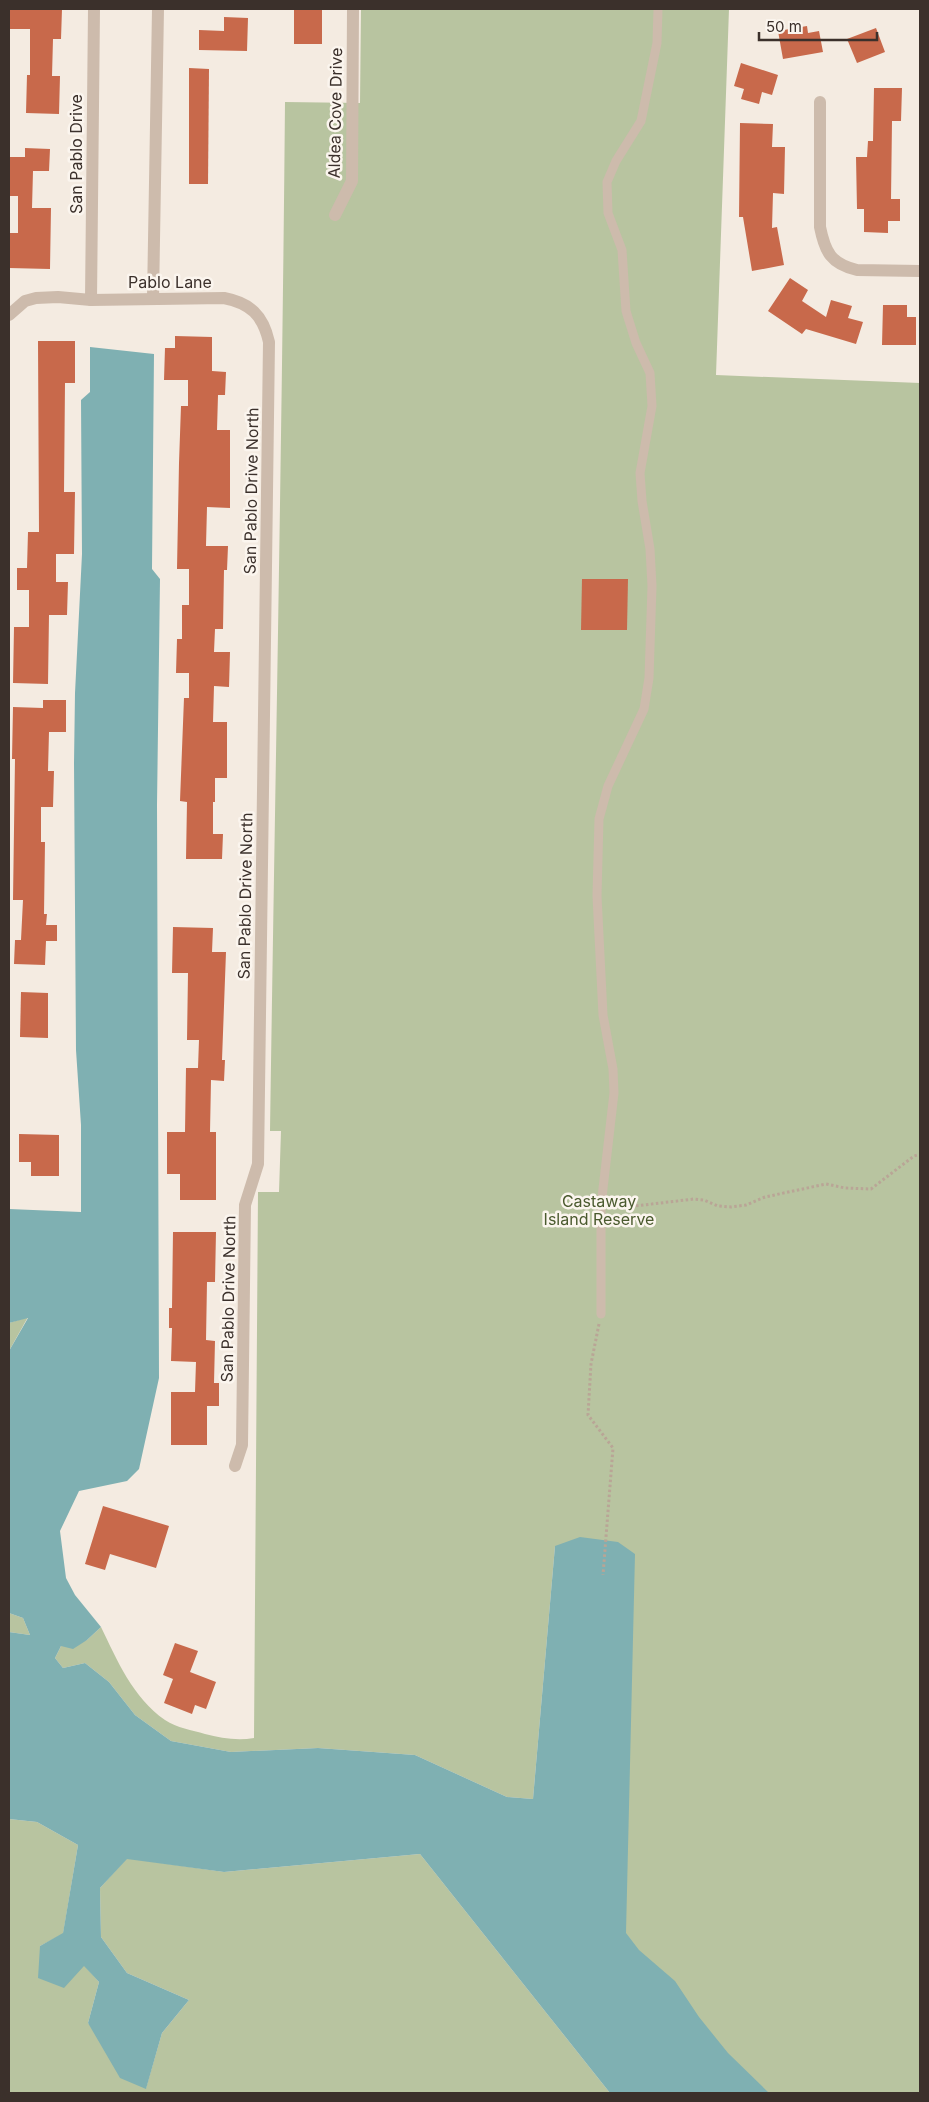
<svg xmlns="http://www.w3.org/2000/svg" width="929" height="2102" viewBox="0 0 929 2102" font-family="Inter,sans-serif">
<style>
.green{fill:#b8c4a0}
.water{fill:#7fb0b2}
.building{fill:#c8694b}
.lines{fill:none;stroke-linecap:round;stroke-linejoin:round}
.path{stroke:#b9a596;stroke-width:3;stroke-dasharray:2.5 2.5;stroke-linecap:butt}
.service{stroke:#cdbbac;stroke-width:9}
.minor{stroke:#cdbbac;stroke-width:12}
.labels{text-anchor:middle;stroke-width:5;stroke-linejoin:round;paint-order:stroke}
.street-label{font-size:16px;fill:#3b302b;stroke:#fbf5ee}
.park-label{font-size:16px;fill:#4a5a2e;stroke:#fbf5ee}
</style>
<rect width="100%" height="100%" fill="#f4ebe1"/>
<!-- green -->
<g class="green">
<path d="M361,9H729L716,375L920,383V2093H623L555,1546L533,1799L507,1797L415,1755L318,1748L231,1752L171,1741L135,1715L109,1682L85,1663L63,1668L55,1658L61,1646L87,1640L101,1627C117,1660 133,1698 165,1720C177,1728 192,1730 205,1734C221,1738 237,1741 254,1738L258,1192H279L281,1131H270C275,788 282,445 285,102L360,103Z"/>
<path d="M28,1317L9,1351V1323Z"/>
<path d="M9,1613L23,1618L30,1635L9,1632Z"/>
<path d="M9,1819L37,1822L78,1845L63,1934L40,1946L84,1965L99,1982L88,2023L146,2088L162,2033L189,2000L127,1973L101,1937L100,1888L127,1858L224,1872L420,1854L610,2093H9Z"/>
</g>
<!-- water -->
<path class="water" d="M90,347L154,354L152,569L160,579L157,805L159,1378L139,1469L127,1481L79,1491L60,1531L66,1578L75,1595L101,1627L87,1640L73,1649L61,1646L55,1658L63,1668L85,1663L109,1682L135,1715L171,1741L231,1752L318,1748L415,1755L507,1797L533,1799L555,1546L580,1537L618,1542L635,1554L626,1933L639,1950L675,1981L699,2017L728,2053L769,2093H610L420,1854L224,1872L127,1859L100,1888L101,1937L127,1973L189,2000L162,2033L146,2089L120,2078L88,2023L99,1982L84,1966L64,1988L38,1978L40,1946L63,1933L78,1845L37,1822L9,1819V1632L30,1635L23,1618L9,1613V1351L28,1318L9,1323V1209L81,1212V1125L76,1050L74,763L75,693L82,554L81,400L90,392Z"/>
<!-- building -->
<g class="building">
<path d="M9,9H62L61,39H53L52,76H60L59,114L26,113L27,75H30V29H9Z"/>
<rect x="294" y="9" width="28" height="35"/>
<path d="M224,17L248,18L247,51L199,50V30L224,31Z"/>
<path d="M807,26L808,33L819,31L823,52L783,59L778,31Z"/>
<path d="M876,28L885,52L857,63L847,39Z"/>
<path d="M741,63L778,75L772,95L762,92L759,104L741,99L744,89L734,86Z"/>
<path d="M189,68L209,69L208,184H189Z"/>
<path d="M874,88H902L901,121H892L891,199H900V221H888V233L864,232V209H857L856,157H867L868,141H873Z"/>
<path d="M740,123L773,124L772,147H785L784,194L773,193L772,228L777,227L784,265L752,271L743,217H739Z"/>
<path d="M25,148L50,149L49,171H33L32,208H51L50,269L9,268V233H18V196H9V157H25Z"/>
<path d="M790,278L808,290L802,301L826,317L831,300L852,306L848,318L863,322L856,344L806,329L802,334L768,311Z"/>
<path d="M883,305H907V317H916V345H882Z"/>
<path d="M175,336L212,337V371L226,372L225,395H218L217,430H230V508L207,507L206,546H228L227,570H224L223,629H215L214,652H230L229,687L214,686L213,722H227V778H215V802H213V834H223L222,859H186L187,802L180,801L184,698H189V673H176L177,639H182V605H189V569H177L179,463L181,406H188V380H164L165,348H175Z"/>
<path d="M38,341H75V383H65L64,492H75L74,554H56V582H68L67,615H49L48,684L13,683L14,627H29V590H17V568H27L28,532H39Z"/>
<path d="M582,579H628L627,630H581Z"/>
<path d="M43,700H66V732H49L48,771H54L53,807H41V842H45L44,914H47L46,925H57V941H46L45,965L14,964L15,940H21L23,900H13L15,759H12L13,707L43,708Z"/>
<path d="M173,927L213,928L212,952H226L222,1060H225L224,1081L211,1080L210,1132H216V1200H180V1174H167V1132H185L186,1068H198L199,1040H187L188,973H172Z"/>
<path d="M21,992L48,993V1038L20,1037Z"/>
<path d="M19,1134L59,1135V1176H31V1162H19Z"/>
<path d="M173,1232H216L215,1282H207L206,1340L215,1341L214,1383H219V1406H207V1445H171V1392H195L196,1362L171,1361L172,1328H169V1308H172Z"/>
<path d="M103,1506L169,1526L156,1568L110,1554L105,1570L85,1564Z"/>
<path d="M175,1643L198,1651L190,1672L216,1682L206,1709L195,1705L192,1714L164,1703L173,1679L163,1675Z"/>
</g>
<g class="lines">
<!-- path -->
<g class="path">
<path d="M611,1206H635L694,1199L704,1200L718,1206L731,1207L746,1205L765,1197L826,1184L845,1188L871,1189L914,1156L920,1154"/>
<path d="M599,1324L591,1364L588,1415L613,1448L603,1575"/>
</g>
<!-- service -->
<path class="service" d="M601,1314V1206L614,1093L613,1069L603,1015L597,896L599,819L608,786L644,709L649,678L652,586L650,549L642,501L640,473L652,406L650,373L636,343L626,311L622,250L608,213L607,182L616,161L641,121L657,43L658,9"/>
<!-- minor -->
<g class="minor">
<path d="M820,102V227C825,252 831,264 857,270L920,271"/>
<path d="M335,215L352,181L353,9"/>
<path d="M153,298L158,9"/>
<path d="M91,300L94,9"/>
<path d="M9,315L25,301L36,298L58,297L91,300L224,298C250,303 263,315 269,342L258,1164L245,1205L242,1445L235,1466"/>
</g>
</g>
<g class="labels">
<!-- street labels -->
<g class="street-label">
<text transform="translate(335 113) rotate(-89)" y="6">Aldea Cove Drive</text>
<text transform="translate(76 154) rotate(-90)" y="6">San Pablo Drive</text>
<text x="170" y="288">Pablo Lane</text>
<text transform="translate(251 491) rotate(-89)" y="6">San Pablo Drive North</text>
<text transform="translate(245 896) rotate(-89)" y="6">San Pablo Drive North</text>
<text transform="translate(228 1299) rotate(-89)" y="6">San Pablo Drive North</text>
</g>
<!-- park labels -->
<g class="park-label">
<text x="599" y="1207">Castaway<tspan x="599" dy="18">Island Reserve</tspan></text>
</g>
</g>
<!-- border -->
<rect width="929" height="2102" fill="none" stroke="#3b302b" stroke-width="20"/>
<!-- scale -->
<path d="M759 32v8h118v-8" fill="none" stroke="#3b302b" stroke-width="2.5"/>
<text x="766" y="32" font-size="15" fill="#3b302b" stroke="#fbf5ee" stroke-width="4" paint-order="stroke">50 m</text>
</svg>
